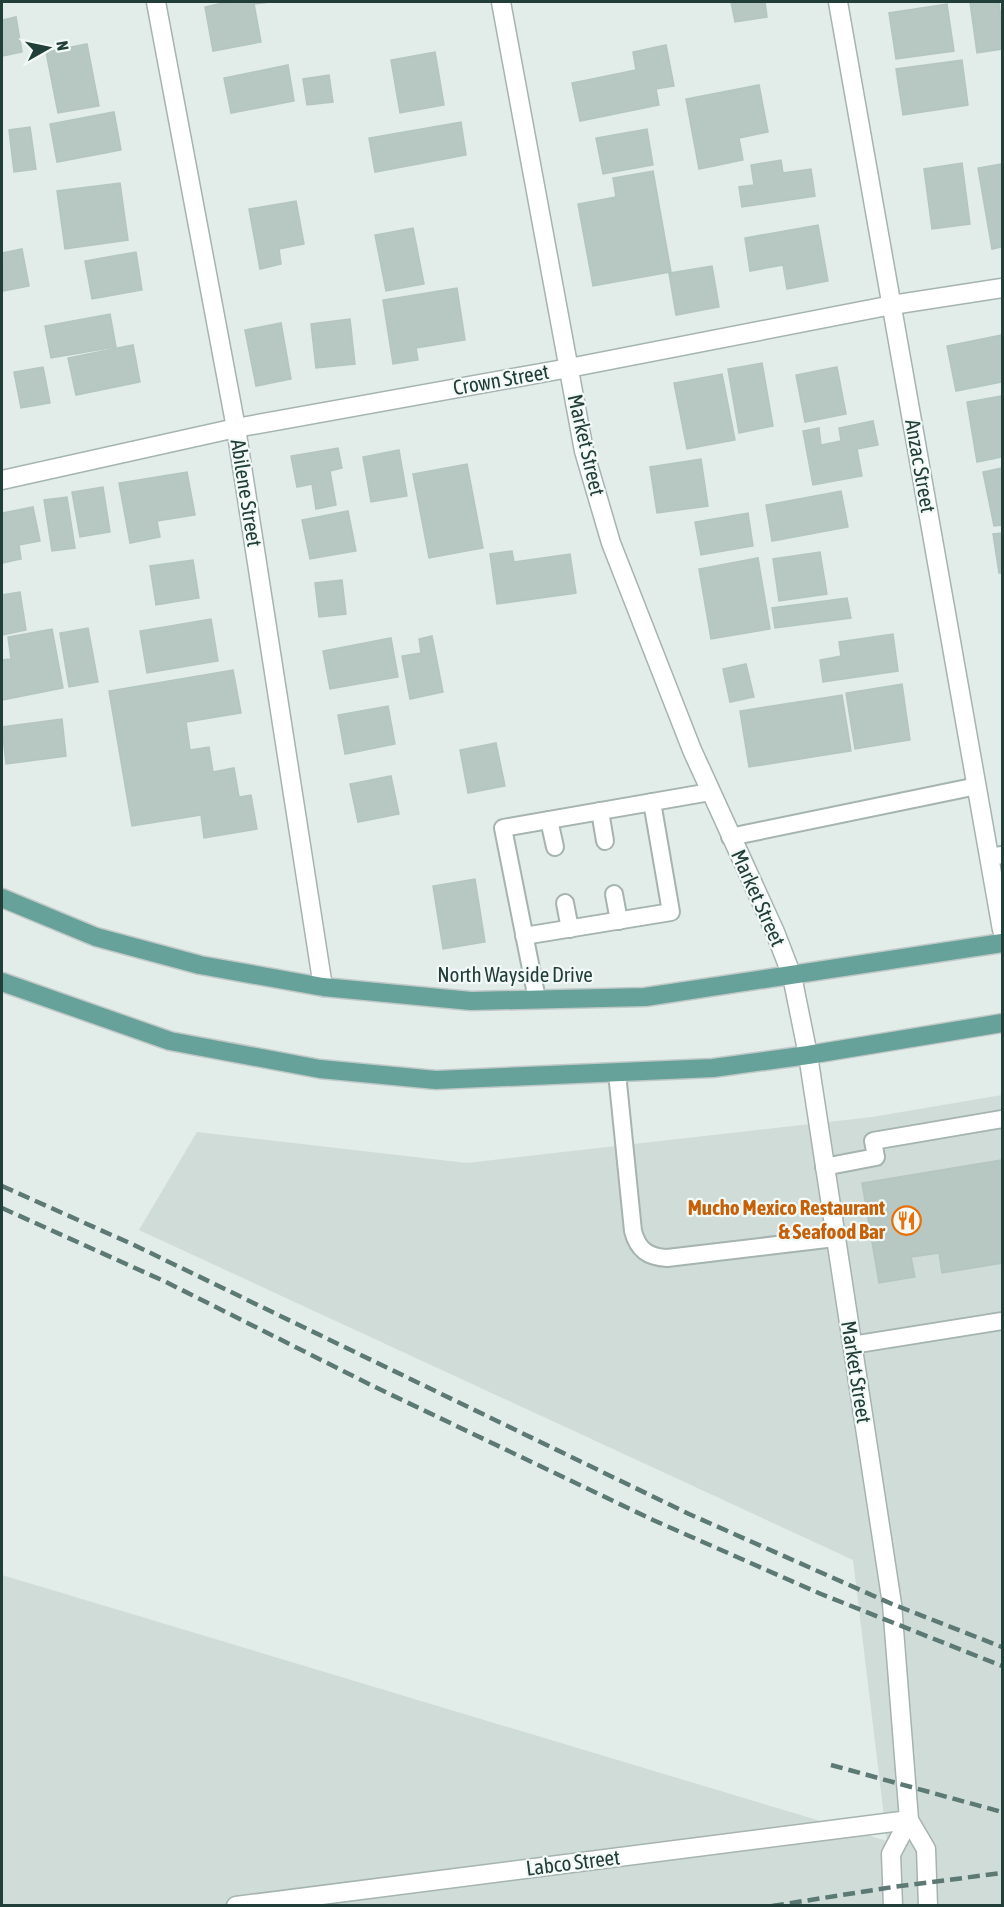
<svg xmlns="http://www.w3.org/2000/svg" width="1004" height="1907" viewBox="0 0 1004 1907" font-family="'Asap Condensed',sans-serif">
<style>
.built{fill:#d0dcd8}
.building{fill:#b7c7c2;stroke:#b4c6c1;stroke-width:1.5}
.lines{fill:none;stroke-linecap:round;stroke-linejoin:round}
.service-casing{stroke:#a5b4b1;stroke-width:20}
.minor-casing{stroke:#a5b4b1;stroke-width:21}
.tertiary-casing{stroke:#a5b4b1;stroke-width:21}
.primary-casing{stroke:#c1c9c8;stroke-width:21}
.service{stroke:#fff;stroke-width:16}
.minor{stroke:#fff;stroke-width:18}
.tertiary{stroke:#fff;stroke-width:18}
.primary{stroke:#66a299;stroke-width:18}
.rail{stroke:#5c7974;stroke-width:4.5;stroke-dasharray:12 6;stroke-linecap:butt}
.labels{text-anchor:middle;stroke-width:4.5;stroke-linejoin:round;paint-order:stroke}
.street-label{font-size:21px;fill:#223e39;stroke:#f3f9f6}
.food-label{font-size:21px;font-weight:bold;fill:#c56008;stroke:#f3f9f6;text-anchor:end}
</style>
<rect width="100%" height="100%" fill="#e2ece9"/>
<!-- built -->
<path class="built" d="M1002,1095V1905H2V1575L887,1841L853,1560L139,1230L197,1132L467,1163L872,1117Z"/>
<!-- building -->
<g class="building">
<path d="M222,2H270L254,4L261,42L213,51L205,7L223,3Z"/>
<path d="M731,2H765L767,17L735,22Z"/>
<path d="M970,2H999L1002,28V49L977,53Z"/>
<path d="M947,4L954,51L896,59L889,13Z"/>
<path d="M16,17L22,52L2,56V20Z"/>
<path d="M87,44L99,106L58,113L46,52Z"/>
<path d="M666,45L674,86L656,89L659,105L580,121L572,83L636,70L633,52Z"/>
<path d="M435,52L444,105L400,113L391,60Z"/>
<path d="M962,60L968,105L903,115L896,69Z"/>
<path d="M288,65L294,101L231,113L224,78Z"/>
<path d="M329,75L333,102L307,105L303,79Z"/>
<path d="M759,85L768,132L739,138L743,160L699,169L686,99Z"/>
<path d="M114,112L121,150L57,162L50,124Z"/>
<path d="M461,122L466,155L375,172L369,138Z"/>
<path d="M30,127L36,169L14,172L9,130Z"/>
<path d="M647,129L653,165L603,174L596,138Z"/>
<path d="M781,160L783,173L811,169L815,196L742,207L739,187L754,185L751,165Z"/>
<path d="M962,163L970,224L932,229L924,169Z"/>
<path d="M1002,164V247L992,249L978,168Z"/>
<path d="M653,171L671,272L593,286L578,204L616,197L613,178Z"/>
<path d="M120,183L128,240L65,249L57,191Z"/>
<path d="M296,201L304,244L279,249L281,264L260,269L249,209Z"/>
<path d="M818,225L828,281L787,289L783,265L750,271L745,238Z"/>
<path d="M413,228L424,284L386,291L375,235Z"/>
<path d="M22,249L29,286L3,291L2,253Z"/>
<path d="M136,252L142,290L92,299L85,261Z"/>
<path d="M712,266L719,307L676,315L669,273Z"/>
<path d="M457,288L465,340L416,348L418,360L393,364L383,300Z"/>
<path d="M110,314L116,347L51,358L45,326Z"/>
<path d="M350,319L355,364L316,368L311,324Z"/>
<path d="M281,323L291,379L256,386L245,330Z"/>
<path d="M1002,335V382L956,391L947,346Z"/>
<path d="M133,345L140,382L76,395L68,358Z"/>
<path d="M762,363L773,426L739,433L728,369Z"/>
<path d="M43,367L50,403L21,408L14,372Z"/>
<path d="M837,367L846,414L805,422L796,375Z"/>
<path d="M722,374L735,440L687,449L674,383Z"/>
<path d="M1002,396V457L977,462L967,402Z"/>
<path d="M873,421L878,445L857,449L862,476L813,485L803,431L819,428L821,445L841,441L839,428Z"/>
<path d="M338,448L342,468L330,471L336,505L316,509L312,484L297,487L291,456Z"/>
<path d="M399,450L407,496L371,502L363,457Z"/>
<path d="M701,459L708,506L657,513L650,467Z"/>
<path d="M467,464L483,548L429,558L413,474Z"/>
<path d="M1002,468V525L994,526L983,472Z"/>
<path d="M187,472L195,515L157,521L160,537L130,543L119,483Z"/>
<path d="M103,487L110,532L80,537L72,492Z"/>
<path d="M841,491L848,527L772,541L766,505Z"/>
<path d="M67,497L75,548L52,551L44,500Z"/>
<path d="M33,507L40,541L19,545L21,559L2,563V513Z"/>
<path d="M348,511L356,551L310,559L302,520Z"/>
<path d="M748,513L753,546L701,555L695,522Z"/>
<path d="M1002,533V573H999L993,534Z"/>
<path d="M512,551L514,562L570,554L576,593L497,604L490,554Z"/>
<path d="M820,552L827,594L779,601L773,559Z"/>
<path d="M758,558L770,629L711,639L699,569Z"/>
<path d="M193,560L199,598L156,605L150,566Z"/>
<path d="M342,580L346,614L319,617L315,583Z"/>
<path d="M20,592L26,630L2,635V595Z"/>
<path d="M847,598L851,618L775,628L772,608Z"/>
<path d="M211,619L218,661L147,673L140,631Z"/>
<path d="M88,628L98,682L69,687L60,633Z"/>
<path d="M52,629L63,688L2,700V660L11,659L8,637Z"/>
<path d="M893,634L898,671L823,682L820,660L841,656L839,642Z"/>
<path d="M432,636L443,692L410,699L402,656L421,653L419,639Z"/>
<path d="M391,638L398,677L330,689L323,651Z"/>
<path d="M746,664L754,697L730,702L723,669Z"/>
<path d="M233,670L241,713L186,722L190,750L209,747L213,772L234,768L239,797L251,795L257,829L204,838L201,815L132,826L109,691Z"/>
<path d="M902,684L910,740L855,749L846,693Z"/>
<path d="M842,695L851,751L749,767L740,711Z"/>
<path d="M388,706L395,744L345,754L338,715Z"/>
<path d="M62,719L66,756L6,764L2,727Z"/>
<path d="M496,743L505,786L468,793L460,750Z"/>
<path d="M391,776L399,814L358,822L350,784Z"/>
<path d="M475,879L485,942L443,949L433,886Z"/>
<path d="M1002,1160V1263L942,1273L939,1253L911,1257L915,1277L879,1283L862,1183Z"/>
</g>
<g class="lines">
<defs>
<g id="service">
<path d="M600,811L605,841"/>
<path d="M549,820L555,847"/>
<path d="M730,837L977,786"/>
<path d="M989,857L1002,855"/>
<path d="M614,894L619,921"/>
<path d="M565,903L570,929"/>
<path d="M524,936L671,912L652,802"/>
<path d="M537,999L503,828L710,792"/>
<path d="M617,1073L633,1231C638,1250 648,1257 667,1258L835,1238"/>
<path d="M824,1167L876,1157L873,1141L1002,1119"/>
<path d="M852,1345L1002,1321"/>
</g>
<g id="minor">
<path d="M156,2L236,428L323,987"/>
<path d="M838,2L1002,930"/>
<path d="M2,480L236,428L569,368L892,305L1002,288"/>
<path d="M236,1906L909,1820"/>
</g>
<g id="tertiary">
<path d="M501,2L584,451L611,543L692,750L775,932L792,976L808,1055L892,1604L909,1820L926,1849L928,1906"/>
<path d="M893,1906L891,1854L909,1820"/>
</g>
<g id="primary">
<path d="M2,898L96,937L200,965L323,987L471,1001L645,997L1002,943"/>
<path d="M2,982L170,1041L320,1069L436,1080L713,1068L808,1055L1002,1023"/>
</g>
</defs>
<!-- service casing -->
<use href="#service" class="service-casing"/>
<!-- minor casing -->
<use href="#minor" class="minor-casing"/>
<!-- tertiary casing -->
<use href="#tertiary" class="tertiary-casing"/>
<!-- primary casing -->
<use href="#primary" class="primary-casing"/>
<!-- service -->
<use href="#service" class="service"/>
<!-- minor -->
<use href="#minor" class="minor"/>
<!-- tertiary -->
<use href="#tertiary" class="tertiary"/>
<!-- primary -->
<use href="#primary" class="primary"/>
<!-- rail -->
<g class="rail">
<path d="M2,1186L134,1245L689,1514L892,1604L1002,1647"/>
<path d="M2,1208L166,1282L375,1387L653,1520L821,1594L1002,1666"/>
<path d="M831,1765L1002,1812"/>
<path d="M772,1906L893,1887L1002,1873"/>
</g>
</g>
<!-- icons -->
<defs>
<symbol id="restaurant-ring" viewBox="-11 -11 22 22"><circle r="9.5" fill="#f3f9f6" stroke="#e8710a" stroke-width="1.5"/><path d="M-5-6h1v4h1v-4h1v4h1v-4h1v5L-1.5 .5V6h-2V.5L-5-1ZM5-6V6H3V1.5H1.5Q1.5-4 5-6Z" fill="#e8710a"/></symbol>
</defs>
<g fill-rule="evenodd">
<use href="#restaurant-ring" x="890" y="1204" width="33" height="33"/>
</g>
<g class="labels">
<!-- street labels -->
<g class="street-label">
<text transform="translate(501 380) rotate(-10)" y="7">Crown Street</text>
<text transform="translate(586 445) rotate(77)" y="7">Market Street</text>
<text transform="translate(920 466) rotate(80)" y="7">Anzac Street</text>
<text transform="translate(246 493) rotate(81)" y="7">Abilene Street</text>
<text transform="translate(758 898) rotate(66)" y="7">Market Street</text>
<text x="515" y="982">North Wayside Drive</text>
<text transform="translate(856 1372) rotate(81)" y="7">Market Street</text>
<text transform="translate(573 1863) rotate(-7)" y="7">Labco Street</text>
</g>
<!-- food labels -->
<g class="food-label">
<text x="885" y="1215">Mucho Mexico Restaurant<tspan x="885" dy="24">&amp; Seafood Bar</tspan></text>
</g>
</g>
<!-- border -->
<rect width="1004" height="1907" fill="none" stroke="#223e39" stroke-width="6"/>
<!-- north arrow -->
<g transform="translate(48 48) rotate(81)" stroke="#f3f9f6" stroke-width="4.5" paint-order="stroke">
<path d="M0-4.5L10 22L0 15L-10 22Z" fill="#223e39"/>
<text y="-9" font-size="16" font-weight="bold" text-anchor="middle" fill="#223e39">N</text>
</g>
</svg>
